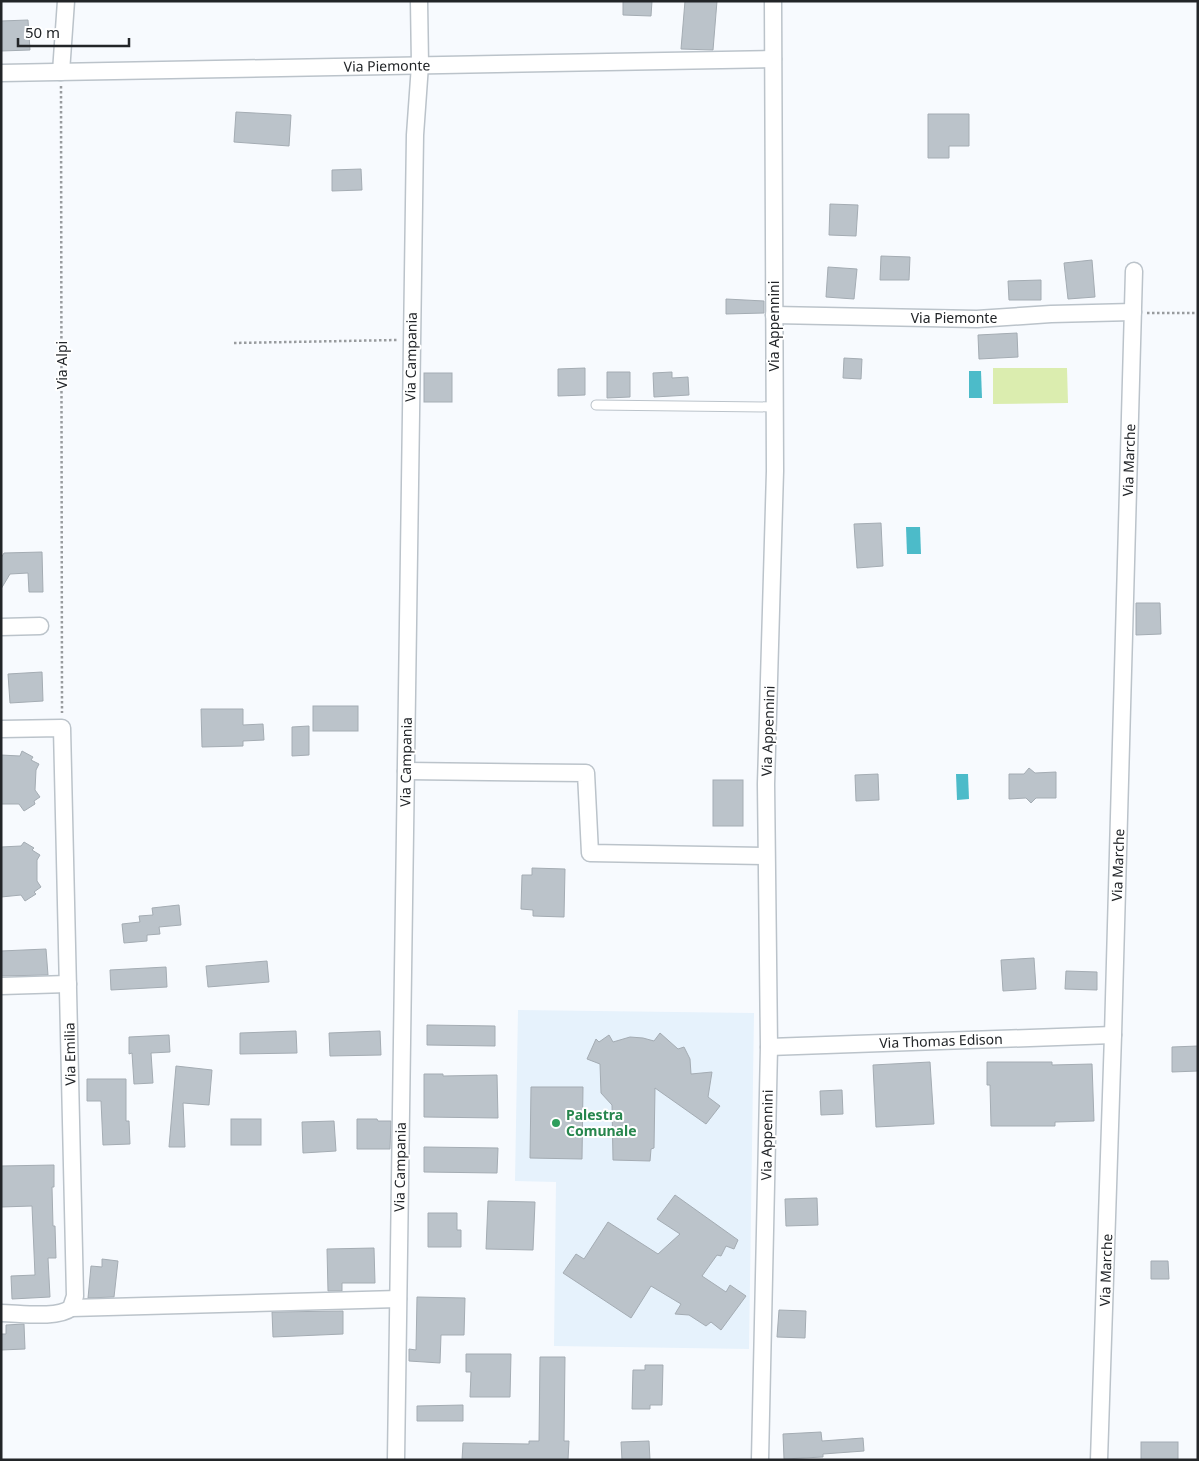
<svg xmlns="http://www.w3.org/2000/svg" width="1199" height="1461" viewBox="0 0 1199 1461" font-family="'Noto Sans',sans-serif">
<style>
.built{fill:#e6f2fc}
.green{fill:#dbedaf}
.water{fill:#4cbbc9}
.building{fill:#bbc3ca;stroke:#a4acb3}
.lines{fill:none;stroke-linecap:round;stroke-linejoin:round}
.lane-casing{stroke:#bbc3ca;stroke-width:11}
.street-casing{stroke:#bbc3ca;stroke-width:19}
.path{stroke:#989b9e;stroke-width:2.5;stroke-dasharray:2.5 2.5;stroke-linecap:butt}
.lane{stroke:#fff;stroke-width:9}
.street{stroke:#fff;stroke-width:16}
.leisure-dot{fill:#2e9e5b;stroke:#fff;stroke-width:2}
.labels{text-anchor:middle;stroke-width:4;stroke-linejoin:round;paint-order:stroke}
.street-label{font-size:14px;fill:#222528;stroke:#fff}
.leisure-label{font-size:14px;font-weight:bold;fill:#27864d;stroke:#fff;text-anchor:start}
</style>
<rect width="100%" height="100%" fill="#f7fafe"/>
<!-- built -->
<path class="built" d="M518,1010L754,1013L749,1349L554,1346L556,1182L515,1181Z"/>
<!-- green -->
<path class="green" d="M993,368H1067L1068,403L993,404Z"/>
<!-- water -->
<g class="water">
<path d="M969,371H981L982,398H969Z"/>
<path d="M906,527H920L921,554H907Z"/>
<path d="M956,774H968L969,799L957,800Z"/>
</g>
<!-- building -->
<g class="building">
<path d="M623,1H652L651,16L623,15Z"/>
<path d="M685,1H717L713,50L681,49Z"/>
<path d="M28,20L30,50L1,51V21Z"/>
<path d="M236,112L291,115L289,146L234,142Z"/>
<path d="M928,114H969V146H949V158H928Z"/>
<path d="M361,169L362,190L332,191V170Z"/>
<path d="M830,204L858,205L856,236L829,235Z"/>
<path d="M881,256L910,257L909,280H880Z"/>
<path d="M1092,260L1095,297L1068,299L1064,263Z"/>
<path d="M828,267L857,269L854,299L826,297Z"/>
<path d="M1041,280V300H1009L1008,281Z"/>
<path d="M726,299L764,301V313L726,314Z"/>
<path d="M1017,333L1018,357L979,359L978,335Z"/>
<path d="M844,358L862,359L861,379L843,378Z"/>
<path d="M585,368V395L558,396V369Z"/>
<path d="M607,372H630V397L607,398Z"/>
<path d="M672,372V378L688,377L689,395L654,397L653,373Z"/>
<rect x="424" y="373" width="28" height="29"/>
<path d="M881,523L883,566L857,568L854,524Z"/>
<path d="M42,552L43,592H29L28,573L10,574L1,589V558L4,553Z"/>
<path d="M1136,603H1160L1161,634L1136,635Z"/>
<path d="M42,672L43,701L10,703L8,674Z"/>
<rect x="313" y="706" width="45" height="25"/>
<path d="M201,709H243V725L263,724L264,740L243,741V746L202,747Z"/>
<path d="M309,726V755L292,756V727Z"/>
<path d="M22,751L33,757L31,760L39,764L36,770L35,790L40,797L34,801L35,804L24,811L19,804H1V755L20,756Z"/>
<path d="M1029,768L1035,773L1056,772V798H1036L1031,803L1026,798L1009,799V774H1024Z"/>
<path d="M878,774L879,800L856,801L855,775Z"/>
<rect x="713" y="780" width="30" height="46"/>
<path d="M24,842L34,848L32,850L40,855L37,860V881L41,887L34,892L36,894L25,901L21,895L1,897V847L21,846Z"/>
<path d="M532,868L565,869L564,917L533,916V910L521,909L522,875H532Z"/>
<path d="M179,905L181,925L159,927L160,934L147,935V941L124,943L122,924L140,922L139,916L153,915L152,908Z"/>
<path d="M46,949L48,975L1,976V951Z"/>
<path d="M1034,958L1036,989L1003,991L1001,960Z"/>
<path d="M267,961L269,982L208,987L206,966Z"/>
<path d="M166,967L167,987L111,990L110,970Z"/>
<path d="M1066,971L1097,972V990L1065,989Z"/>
<path d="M427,1025L495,1026V1046L427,1045Z"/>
<path d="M296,1031L297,1053L240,1054V1033Z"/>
<path d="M380,1031L381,1055L330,1056L329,1033Z"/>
<path d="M660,1033L678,1049L684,1047L690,1059L691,1074L712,1072L708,1097L720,1106L706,1124L655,1088L654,1148L651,1149L650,1161L613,1160L612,1105L601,1093L600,1064L587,1059L596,1039L599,1042L609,1035L613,1042L630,1037L643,1038L654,1041Z"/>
<path d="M169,1035L170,1052L151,1053L153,1083L134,1084L132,1053L129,1054V1037Z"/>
<path d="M1198,1046V1071L1172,1072V1047Z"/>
<path d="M930,1062L934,1124L876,1127L873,1065Z"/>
<path d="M987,1062H1052V1065L1092,1064L1094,1121L1055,1122V1126H991L990,1085H987Z"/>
<path d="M176,1066L212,1070L209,1105L183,1103L185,1147H169Z"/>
<path d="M424,1074H443V1076L497,1075L498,1118L424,1117Z"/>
<path d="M87,1079H126V1121H129L130,1144L103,1145L101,1101H87Z"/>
<path d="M531,1087H583L582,1159L530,1158Z"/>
<path d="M842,1090L843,1114L821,1115L820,1091Z"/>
<rect x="231" y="1119" width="30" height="26"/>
<path d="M357,1119H377L378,1121H391L390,1149H357Z"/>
<path d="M334,1121L336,1151L303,1153L302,1122Z"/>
<path d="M424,1147L498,1148L497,1173L424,1172Z"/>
<path d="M54,1165V1187H52L53,1226H55L56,1258H48L50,1297L12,1299L11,1276L35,1275L32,1206L1,1207V1166Z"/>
<path d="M675,1195L738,1240L734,1249L726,1246L721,1256L717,1255L702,1276L726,1292L730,1285L746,1296L721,1330L711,1322L706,1326L689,1315L675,1314L681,1304L651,1286L631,1318L563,1273L576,1254L584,1259L608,1222L658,1254L680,1234L657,1219Z"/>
<path d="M817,1198L818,1225L786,1226L785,1199Z"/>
<path d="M488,1201L535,1202L533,1250L486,1249Z"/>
<path d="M428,1213H457V1230H461V1247H428Z"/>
<path d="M374,1248L375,1283H342V1291H328L327,1249Z"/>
<path d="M102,1259L118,1261L114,1297L88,1298L91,1266L102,1267Z"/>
<path d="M1151,1261H1168L1169,1279H1151Z"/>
<path d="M417,1297L465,1298L464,1335H441L440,1363L409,1361V1349L416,1350Z"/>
<path d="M779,1310L806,1311L805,1338L777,1337Z"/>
<path d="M343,1311V1334L273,1337L272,1312Z"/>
<path d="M24,1324L25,1349L1,1350V1334H6V1325Z"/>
<path d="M466,1354H511L510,1397H470L471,1372H466Z"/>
<path d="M540,1357H565L564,1441H569L568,1460H462L463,1443L529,1444V1441H539Z"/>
<path d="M645,1365H663L662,1405H650V1409H632L633,1370H645Z"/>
<path d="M463,1405V1421H417V1406Z"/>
<path d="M821,1432L822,1441L863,1438L864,1451L823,1454V1457L784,1459L783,1434Z"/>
<path d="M649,1441L650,1460H622L621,1442Z"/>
<rect x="1141" y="1442" width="37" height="18"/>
</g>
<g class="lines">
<defs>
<path id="lane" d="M596,405L774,407"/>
<g id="street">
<path d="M61,72L66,1"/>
<path d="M1,73L773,59"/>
<path d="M774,315L977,319L1051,314L1133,312"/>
<path d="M1,627L40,626"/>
<path d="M1,729L62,728L75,1296L71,1308C57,1319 19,1313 1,1313"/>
<path d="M406,771L586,773L590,853L766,856"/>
<path d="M1,986L68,984"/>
<path d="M769,1047L1113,1035"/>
<path d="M71,1308L398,1299"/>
<path d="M396,1460L415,135L420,65L419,1"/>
<path d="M760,1460L769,1047L766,784L775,471L773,1"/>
<path d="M1099,1460L1113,1035L1134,271"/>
</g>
</defs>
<!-- lane casing -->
<use href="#lane" class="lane-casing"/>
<!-- street casing -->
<use href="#street" class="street-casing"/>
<!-- path -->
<g class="path">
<path d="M61,86L62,713"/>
<path d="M1147,313H1198"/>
<path d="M234,343L398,340"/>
</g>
<!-- lane -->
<use href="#lane" class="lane"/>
<!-- street -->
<use href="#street" class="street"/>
</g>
<!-- markers -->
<circle class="leisure-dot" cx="556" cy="1123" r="5"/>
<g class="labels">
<!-- street labels -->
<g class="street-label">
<text transform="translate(387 66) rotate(-1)" y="5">Via Piemonte</text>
<text x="954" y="323">Via Piemonte</text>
<text transform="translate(774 326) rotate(-90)" y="5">Via Appennini</text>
<text transform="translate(411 357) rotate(-89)" y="5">Via Campania</text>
<text transform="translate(62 365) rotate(-90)" y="5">Via Alpi</text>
<text transform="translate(1129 460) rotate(-88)" y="5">Via Marche</text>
<text transform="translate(768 731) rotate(-88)" y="5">Via Appennini</text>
<text transform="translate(406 762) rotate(-89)" y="5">Via Campania</text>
<text transform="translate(1118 865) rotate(-88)" y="5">Via Marche</text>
<text transform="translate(941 1041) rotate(-2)" y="5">Via Thomas Edison</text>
<text transform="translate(70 1054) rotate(-91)" y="5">Via Emilia</text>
<text transform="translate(767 1135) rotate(-89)" y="5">Via Appennini</text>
<text transform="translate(400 1167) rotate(-89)" y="5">Via Campania</text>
<text transform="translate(1106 1270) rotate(-88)" y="5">Via Marche</text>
</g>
<!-- leisure labels -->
<g class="leisure-label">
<text x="566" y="1120">Palestra<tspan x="566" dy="16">Comunale</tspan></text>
</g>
</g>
<!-- border -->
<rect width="1199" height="1461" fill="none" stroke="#222528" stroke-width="5"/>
<!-- scale -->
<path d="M18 38v8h111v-8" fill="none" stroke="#222528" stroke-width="2.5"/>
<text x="25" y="38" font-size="15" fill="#222528" stroke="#ffffff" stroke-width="4" paint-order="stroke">50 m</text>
</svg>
